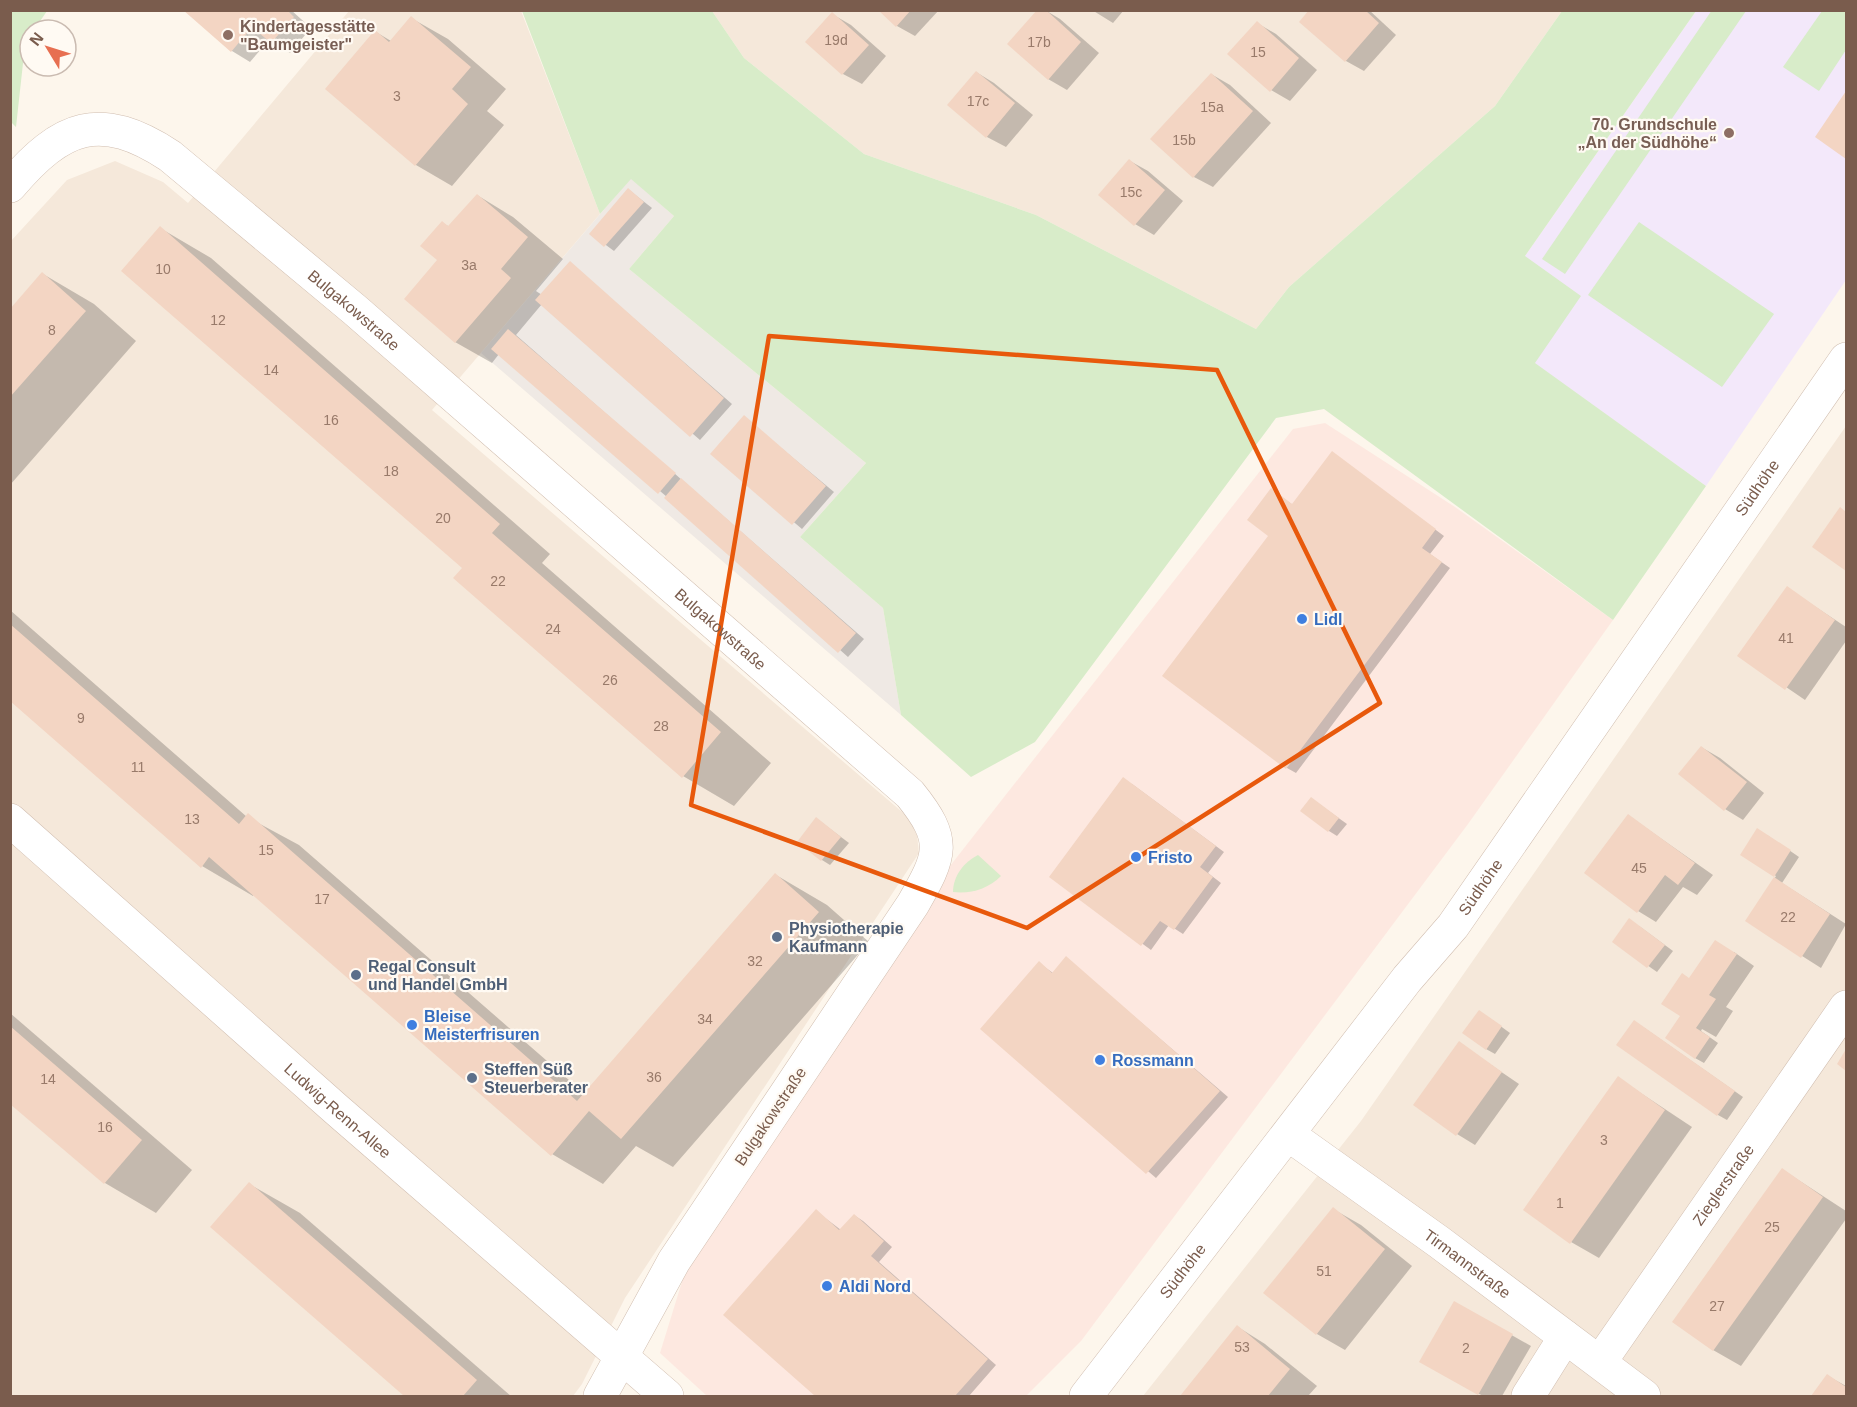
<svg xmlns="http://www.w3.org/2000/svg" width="1857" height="1407" viewBox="0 0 1857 1407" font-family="Helvetica,sans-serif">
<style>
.residential{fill:#f5e8da}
.commercial{fill:#fde8e0}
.industrial{fill:#efe9e4}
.education{fill:#f3e8fa}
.green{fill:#d8ecc9}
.shadow{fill:#0003}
.building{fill:#f3d5c3}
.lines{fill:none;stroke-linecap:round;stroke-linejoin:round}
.minor-casing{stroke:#d1beb0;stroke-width:34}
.minor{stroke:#fff;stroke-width:33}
.marked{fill:none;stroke:#e8590c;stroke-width:4.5;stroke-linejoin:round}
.education-dot{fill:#8d6e63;stroke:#fffaf3;stroke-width:2}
.shop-dot{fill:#3f7fe0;stroke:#fffaf3;stroke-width:2}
.service-dot{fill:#5c6f8a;stroke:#fffaf3;stroke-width:2}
.labels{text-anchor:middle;stroke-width:4.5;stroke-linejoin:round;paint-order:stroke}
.number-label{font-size:14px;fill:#987a6a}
.education-label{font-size:16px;font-weight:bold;fill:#785e54;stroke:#fffaf3;text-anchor:start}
.street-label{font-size:16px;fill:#7a5c4d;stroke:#fffaf3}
.shop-label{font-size:16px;font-weight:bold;fill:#366cbe;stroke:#fffaf3;text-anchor:start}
.service-label{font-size:16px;font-weight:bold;fill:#4e5e75;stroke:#fffaf3;text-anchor:start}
</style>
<rect width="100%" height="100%" fill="#fdf6ec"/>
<!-- residential -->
<g class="residential">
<path d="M349,11H521L600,214L432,410L908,817L917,835L919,853L625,1298L582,1384L573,1396H11L10,242L67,180L115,161L163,182L188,203Z"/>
<path d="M712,11H1562L1495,106L1289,287L1256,329L1036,215L864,154L744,58Z"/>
<path d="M1846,426V1396H1143L1361,1121Z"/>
</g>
<!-- commercial -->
<path class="commercial" d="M1325,423L1455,507L1613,620L1468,824L1081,1341L1026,1396H707L660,1353L685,1272L950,866L1293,429Z"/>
<!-- industrial -->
<path class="industrial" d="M631,178L674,216L629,269L866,463L800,537L883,608L901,715L481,353Z"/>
<!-- education -->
<path class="education" d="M1696,11H1846V280L1706,486L1534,363L1525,256Z"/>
<!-- green -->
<g class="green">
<path d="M1712,10L1746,11L1565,274L1542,259Z"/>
<path d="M10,11H47L34,30H30V37L25,45L16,127L11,122Z"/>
<path d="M522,11H712L744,58L864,154L1036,215L1256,329L1289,287L1495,106L1562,11H1696L1525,256L1581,296L1535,363L1706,486L1613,620L1324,409L1276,418L1035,742L971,777L901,715L883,608L800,537L866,463L629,269L674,216L631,179L600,214Z"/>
<path d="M1822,11H1846V50L1819,91L1783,67Z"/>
<path d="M1639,222L1774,314L1722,387L1588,295Z"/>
<path d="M978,855L1001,876C988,889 971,894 953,892C953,876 964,862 978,855Z"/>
</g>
<!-- shadow -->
<g class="shadow">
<path d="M185,10H291L311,28L290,53L269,40L250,62L232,51Z"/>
<path d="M880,10H939L915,36L897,26Z"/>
<path d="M1045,10L1060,19L1099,53L1067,90L1048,79Z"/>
<path d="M1092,10H1124L1113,23Z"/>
<path d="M1311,10H1369L1396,35L1364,71L1346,61Z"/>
<path d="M832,14L851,25L886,56L862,84L843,74Z"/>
<path d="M411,18L448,39L506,89L487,111L504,125L452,186L416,165L376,32L391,41Z"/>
<path d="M1257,23L1276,34L1317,70L1290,101L1271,90Z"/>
<path d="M976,72L994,83L1033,115L1006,147L987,137Z"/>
<path d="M1211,74L1230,85L1271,123L1213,187L1194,177Z"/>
<path d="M1846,94V158L1817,137Z"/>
<path d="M1130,161L1148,171L1183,201L1154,235L1135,224Z"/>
<path d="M629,190L652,208L614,251L591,234Z"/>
<path d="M477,195L513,217L563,259L536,291L542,295L570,263L732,404L700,440L542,304L516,335L864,639L848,657L667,497L499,354L492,363L455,342L439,260L442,223L450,227Z"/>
<path d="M160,228L211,258L550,554L542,563L771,763L734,806L683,776L464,568Z"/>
<path d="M43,274L94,304L136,341L10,485V311Z"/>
<path d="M744,417L834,492L802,529L713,454Z"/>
<path d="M1332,453L1444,536L1430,554L1450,568L1296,773L1287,768L1270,535L1272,490L1293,505Z"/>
<path d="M1840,509L1846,513V569L1814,546Z"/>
<path d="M1787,588L1846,627V641L1805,700L1739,655Z"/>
<path d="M10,610L247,817L299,845L585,1094L776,875L827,905L869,942L673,1167L636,1146L603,1184L552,1154L254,894L253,896L202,866L10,699Z"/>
<path d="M1701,747L1720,758L1764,793L1743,820L1725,809Z"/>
<path d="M1132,784L1224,852L1208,873L1221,883L1183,934L1169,925L1151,950L1051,877Z"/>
<path d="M1312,799L1347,824L1337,836L1329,831Z"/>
<path d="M1629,816L1713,875L1697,895L1683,887L1656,922L1638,911Z"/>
<path d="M817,819L849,843L830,865L822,860Z"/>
<path d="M1767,835L1799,857L1782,883L1846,924L1821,968L1747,921L1776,876L1742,854Z"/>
<path d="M1639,926L1673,951L1657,972L1614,942Z"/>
<path d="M1734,952L1754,966L1726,1007L1733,1011L1716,1037L1702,1029L1701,1031L1718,1043L1704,1063L1695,1058L1682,1016Z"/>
<path d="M1066,958L1228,1097L1156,1178L982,1029L1039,963L1053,973Z"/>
<path d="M10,1013L192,1170L156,1213L105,1183L10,1102Z"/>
<path d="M1488,1017L1510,1033L1495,1054L1486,1049Z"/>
<path d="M1643,1027L1743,1097L1727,1120L1718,1115Z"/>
<path d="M1459,1043L1519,1084L1475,1145L1457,1134Z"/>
<path d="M1618,1078L1692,1127L1599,1258L1571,1242Z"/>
<path d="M1783,1170L1846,1211V1219L1741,1366L1713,1350Z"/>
<path d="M249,1184L300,1213L511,1396H406L212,1227Z"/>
<path d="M1333,1209L1361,1225L1412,1266L1345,1350L1317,1334Z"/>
<path d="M816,1211L841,1230L854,1215L863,1221L892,1247L879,1262L996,1365L969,1396H818L725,1315Z"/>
<path d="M1455,1303L1531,1346L1502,1396H1483L1421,1361Z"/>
<path d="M1238,1327L1265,1344L1317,1386L1308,1396H1182Z"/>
<path d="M1828,1376L1846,1386V1396H1813Z"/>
</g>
<!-- building -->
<g class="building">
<path d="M183,10H287L294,17L271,43L252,27L231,52Z"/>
<path d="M878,10H911L896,27Z"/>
<path d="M1037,10H1046L1081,42L1048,80L1007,44Z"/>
<path d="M1309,10H1365L1379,23L1345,62L1299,22Z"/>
<path d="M832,12L869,45L842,75L805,42Z"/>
<path d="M411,16L471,67L452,89L468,104L415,166L325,89L375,30L389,42Z"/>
<path d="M1257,21L1299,58L1270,92L1227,54Z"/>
<path d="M976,71L1015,103L986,138L947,105Z"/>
<path d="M1211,73L1253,111L1193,178L1150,139Z"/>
<path d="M1846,91V159L1815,137Z"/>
<path d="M1129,159L1165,190L1134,226L1098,195Z"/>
<path d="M628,188L644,202L604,247L589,234Z"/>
<path d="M477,194L528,237L501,269L511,278L455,343L404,299L437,260L420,246L442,221L448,226Z"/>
<path d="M160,226L500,524L492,533L721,732L682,778L453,578L462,568L121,271Z"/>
<path d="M570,261L724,398L690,437L535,300Z"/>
<path d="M42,272L86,311L10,397V309Z"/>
<path d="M508,329L676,473L658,494L491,349Z"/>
<path d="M744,415L826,486L792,525L710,454Z"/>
<path d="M1332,451L1436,529L1422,548L1442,562L1286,769L1162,676L1268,536L1247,520L1271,488L1292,504Z"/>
<path d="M681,478L856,633L838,653L664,498Z"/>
<path d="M1840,507L1846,512V571L1812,547Z"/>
<path d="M1787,586L1835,620L1785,690L1737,656Z"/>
<path d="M10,624L239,824L248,813L577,1101L775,873L819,912L621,1139L589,1111L551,1156L209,857L201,868L10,701Z"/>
<path d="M1701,746L1747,782L1724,811L1678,774Z"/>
<path d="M1123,777L1216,846L1200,867L1213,877L1174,930L1160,921L1141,946L1049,877Z"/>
<path d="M1311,797L1339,818L1328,832L1300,811Z"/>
<path d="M1628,814L1695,863L1678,885L1665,875L1637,913L1584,873Z"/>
<path d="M816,817L841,837L821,861L797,842Z"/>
<path d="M1757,828L1791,850L1774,877L1740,855Z"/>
<path d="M1774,877L1830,914L1801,958L1745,921Z"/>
<path d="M1629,918L1665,945L1647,968L1612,942Z"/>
<path d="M1715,940L1737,954L1709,995L1716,999L1696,1028L1710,1037L1695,1059L1665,1038L1680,1016L1661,1004L1682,973L1689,978Z"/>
<path d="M1066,956L1220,1091L1146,1174L980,1029L1039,961L1052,973Z"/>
<path d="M1479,1010L1502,1026L1486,1050L1462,1033Z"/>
<path d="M1634,1020L1735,1091L1717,1116L1616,1045Z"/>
<path d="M10,1026L142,1140L104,1184L10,1104Z"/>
<path d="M1459,1041L1502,1072L1456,1136L1413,1105Z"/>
<path d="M1846,1049V1071L1837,1064Z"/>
<path d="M1618,1076L1665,1110L1570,1244L1523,1210Z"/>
<path d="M1782,1168L1823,1197L1713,1351L1672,1322Z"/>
<path d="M249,1182L477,1380L463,1396H404L210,1227Z"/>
<path d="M1333,1207L1385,1249L1316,1335L1263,1293Z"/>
<path d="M816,1209L839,1230L854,1214L884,1241L871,1256L988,1359L955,1396H815L723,1315Z"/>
<path d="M1454,1301L1513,1334L1478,1395L1419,1362Z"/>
<path d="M1237,1325L1290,1369L1268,1396H1180Z"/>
<path d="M1827,1374L1846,1387V1396H1811Z"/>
</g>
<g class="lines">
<defs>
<g id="minor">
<path id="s1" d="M10,186C62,125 100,110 170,156L355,310L910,794C948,841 941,855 913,904L674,1261L600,1396"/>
<path id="s2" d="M10,820L337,1110L667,1396"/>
<path id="s3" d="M1289,1135L1439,1242L1644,1396"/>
<path id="s4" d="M1600,1362L1846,1007"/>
<path id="s5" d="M1086,1396L1407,979L1453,926L1846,359"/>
<path d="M1528,1396L1565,1337"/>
</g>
</defs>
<!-- minor casing -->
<use href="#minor" class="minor-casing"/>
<!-- minor -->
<use href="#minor" class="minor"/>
</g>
<!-- marked area -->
<path class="marked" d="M769,336L1217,370L1380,703L1027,928L691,805Z"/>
<!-- markers -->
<g class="education-dot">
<circle cx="228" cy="35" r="6"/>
<circle cx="1729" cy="133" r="6"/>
</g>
<g class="shop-dot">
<circle cx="1302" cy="619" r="6"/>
<circle cx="1136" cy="857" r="6"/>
<circle cx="412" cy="1025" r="6"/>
<circle cx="1100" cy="1060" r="6"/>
<circle cx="827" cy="1286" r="6"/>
</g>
<g class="service-dot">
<circle cx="777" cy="937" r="6"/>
<circle cx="356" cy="975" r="6"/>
<circle cx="472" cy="1078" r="6"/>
</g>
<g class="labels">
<!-- number labels -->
<g class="number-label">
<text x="836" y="45">19d</text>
<text x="1039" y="47">17b</text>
<text x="1258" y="57">15</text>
<text x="397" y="101">3</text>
<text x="978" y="106">17c</text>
<text x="1212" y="112">15a</text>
<text x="1184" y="145">15b</text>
<text x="1131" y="197">15c</text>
<text x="469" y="270">3a</text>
<text x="163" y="274">10</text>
<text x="218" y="325">12</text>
<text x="52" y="335">8</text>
<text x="271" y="375">14</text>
<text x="331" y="425">16</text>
<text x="391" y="476">18</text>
<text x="443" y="523">20</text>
<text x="498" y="586">22</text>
<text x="553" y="634">24</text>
<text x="1786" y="643">41</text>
<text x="610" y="685">26</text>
<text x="81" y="723">9</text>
<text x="661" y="731">28</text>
<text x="138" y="772">11</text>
<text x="192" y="824">13</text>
<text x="266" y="855">15</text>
<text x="1639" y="873">45</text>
<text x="322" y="904">17</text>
<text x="1788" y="922">22</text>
<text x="755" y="966">32</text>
<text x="705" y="1024">34</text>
<text x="654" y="1082">36</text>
<text x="48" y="1084">14</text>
<text x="105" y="1132">16</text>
<text x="1604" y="1145">3</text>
<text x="1560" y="1208">1</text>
<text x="1772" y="1232">25</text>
<text x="1324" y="1276">51</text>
<text x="1717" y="1311">27</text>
<text x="1242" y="1352">53</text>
<text x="1466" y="1353">2</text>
</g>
<!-- education labels -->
<g class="education-label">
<text x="240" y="32">Kindertagesstätte<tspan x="240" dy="18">"Baumgeister"</tspan></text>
<text x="1717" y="130" text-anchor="end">70. Grundschule<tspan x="1717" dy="18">„An der Südhöhe“</tspan></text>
</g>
<!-- street labels -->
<g class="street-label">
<text dy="6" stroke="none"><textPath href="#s1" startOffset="426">Bulgakowstraße</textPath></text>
<text dy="6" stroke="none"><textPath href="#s5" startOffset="1130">Südhöhe</textPath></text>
<text dy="6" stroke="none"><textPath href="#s1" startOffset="912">Bulgakowstraße</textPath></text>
<text dy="6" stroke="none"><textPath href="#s5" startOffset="644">Südhöhe</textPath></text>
<text dy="6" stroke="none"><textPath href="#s2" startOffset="438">Ludwig-Renn-Allee</textPath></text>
<text transform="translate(770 1116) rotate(-56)" y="6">Bulgakowstraße</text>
<text dy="6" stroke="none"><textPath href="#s4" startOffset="216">Zieglerstraße</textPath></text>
<text dy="6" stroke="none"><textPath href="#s3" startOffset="220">Tirmannstraße</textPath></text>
<text dy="6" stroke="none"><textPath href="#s5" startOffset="158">Südhöhe</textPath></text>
</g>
<!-- shop labels -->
<g class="shop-label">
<text x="1314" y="625">Lidl</text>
<text x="1148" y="863">Fristo</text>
<text x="424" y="1022">Bleise<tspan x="424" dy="18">Meisterfrisuren</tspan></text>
<text x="1112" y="1066">Rossmann</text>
<text x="839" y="1292">Aldi Nord</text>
</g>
<!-- service labels -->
<g class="service-label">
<text x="789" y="934">Physiotherapie<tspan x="789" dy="18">Kaufmann</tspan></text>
<text x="368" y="972">Regal Consult<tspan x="368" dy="18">und Handel GmbH</tspan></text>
<text x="484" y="1075">Steffen Süß<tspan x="484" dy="18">Steuerberater</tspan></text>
</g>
</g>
<!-- border -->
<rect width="1857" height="1407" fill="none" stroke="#7a5c4d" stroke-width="24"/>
<!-- north arrow -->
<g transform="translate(48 48) rotate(308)"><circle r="28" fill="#fffaf3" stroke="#cabbb1" stroke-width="1.5"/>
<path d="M0-4.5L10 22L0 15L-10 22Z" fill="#e76f51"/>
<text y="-9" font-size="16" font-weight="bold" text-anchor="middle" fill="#7a5c4d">N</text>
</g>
</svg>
